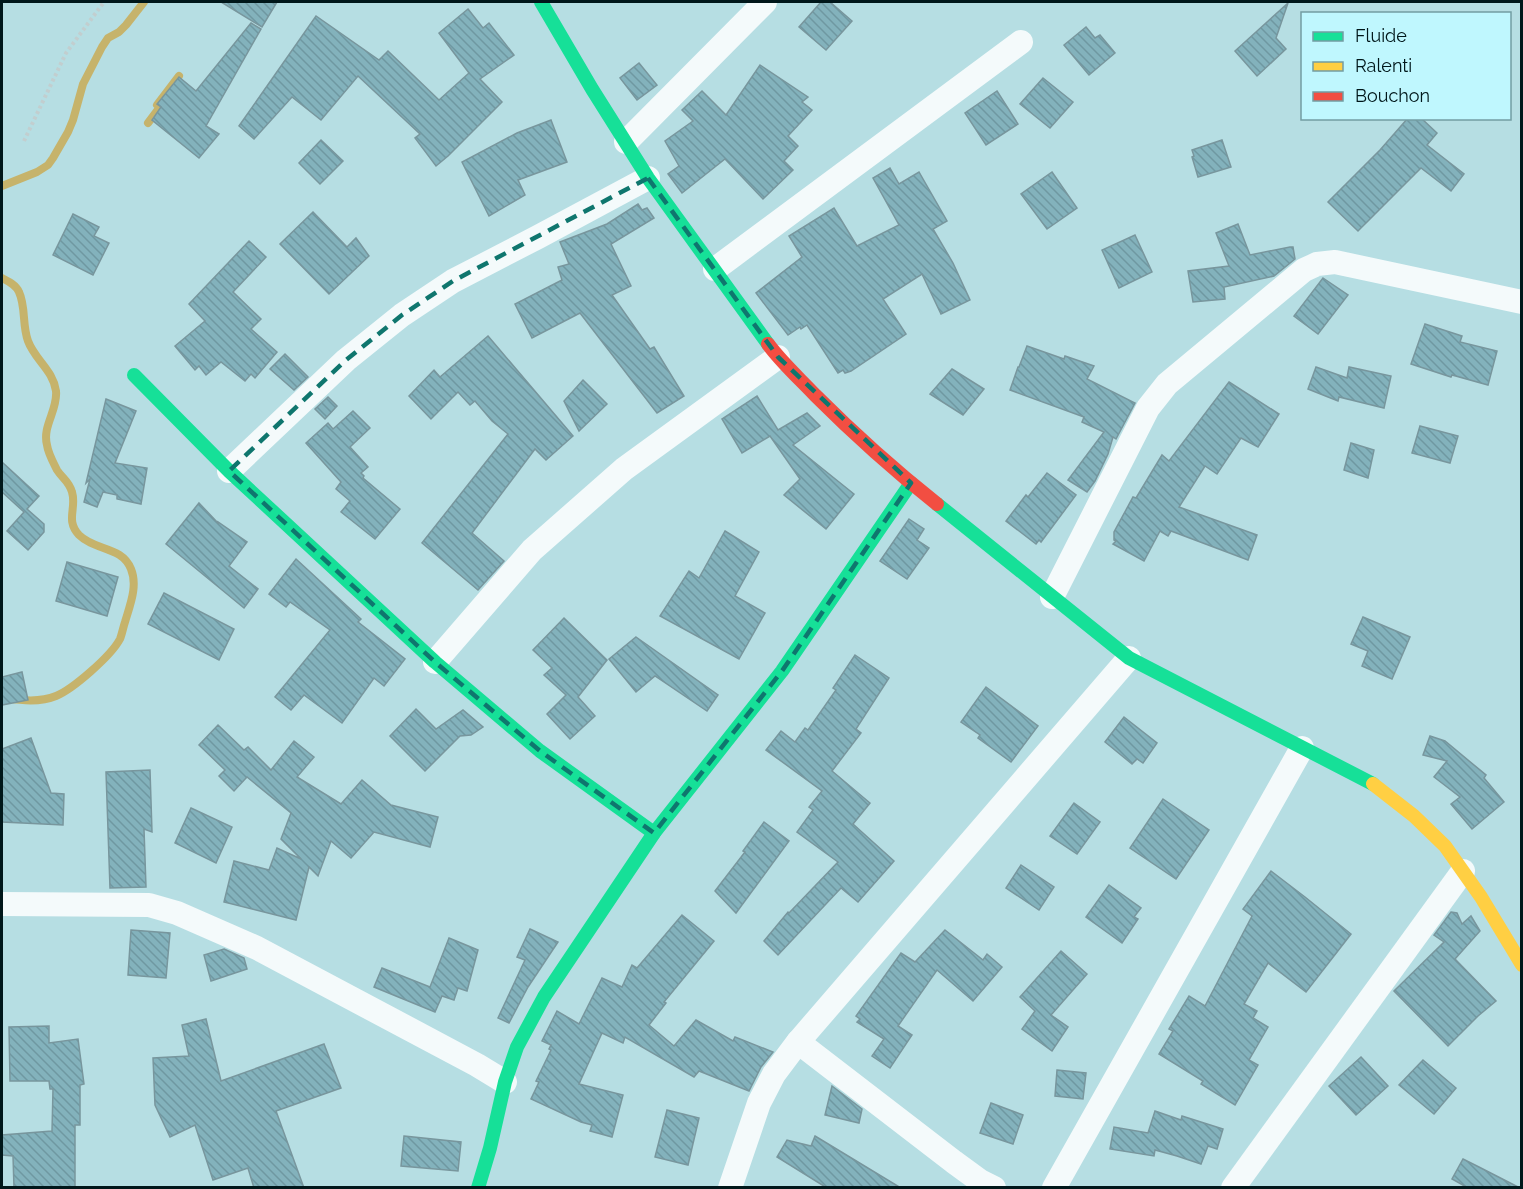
<svg xmlns="http://www.w3.org/2000/svg" width="1523" height="1189" viewBox="0 0 1523 1189" font-family="Raleway,sans-serif">
<style>
.lines{fill:none;stroke-linecap:round;stroke-linejoin:round}
.stream{stroke:#c6b36b;stroke-width:8}
.building{fill:url(#building-back-hatch);stroke:#78969d;stroke-width:1.5}
.path{stroke:#c2cecf;stroke-width:4;stroke-dasharray:3 3;stroke-linecap:butt}
.street{stroke:#f4fafb;stroke-width:24}
.fast{stroke:#16e098;stroke-width:14}
.slow{stroke:#ffcf43;stroke-width:14}
.jam{stroke:#f24e42;stroke-width:14}
.marked{fill:none;stroke:#0f766e;stroke-width:4.5;stroke-dasharray:12 8;stroke-linejoin:round}
</style>
<defs>
<pattern id="building-back-hatch" width="6" height="6" patternUnits="userSpaceOnUse" patternTransform="scale(1.5)"><rect width="6" height="6" fill="#83b2bc"/><path d="M-1 5l2 2M0 0l6 6M5-1l2 2" fill="none" stroke="#6f98a1"/></pattern>
</defs>
<rect width="100%" height="100%" fill="#b6dee3"/>
<g class="lines">
<!-- stream -->
<g class="stream">
<path d="M148,123L160,107L157,105L179,76"/>
<path d="M2,186L37,172L48,165L53,158L68,132L73,120L83,84L102,47L108,38L119,32L126,25L144,2"/>
<path d="M2,278C8,281 16,285 19,292C26,307 22,325 28,341C35,360 53,370 56,391C58,410 42,426 47,445C48,453 53,462 57,470C62,478 69,481 72,492C77,508 65,520 79,535C95,551 122,546 131,569C138,586 130,605 125,622C123,628 122,634 120,639C111,656 73,689 56,696C39,703 19,700 2,698"/>
</g>
</g>
<!-- building -->
<g class="building">
<path d="M221,2H277L262,27Z"/>
<path d="M821,2H830L852,21L826,50L799,27Z"/>
<path d="M1288,3L1276,38L1286,49L1257,76L1235,51Z"/>
<path d="M468,9L483,28L489,23L514,55L480,79L502,102L448,156L436,166L415,138L420,134L358,76L321,120L292,97L254,139L239,126L316,16L379,60L388,51L439,100L469,73L439,33Z"/>
<path d="M251,23L261,29L206,126L219,134L199,158L152,120L161,107L157,104L179,77L196,91Z"/>
<path d="M1086,27L1095,38L1100,35L1115,53L1089,75L1064,45Z"/>
<path d="M639,63L657,85L637,100L620,78Z"/>
<path d="M760,65L808,97L802,102L812,110L788,136L798,146L784,161L793,170L763,199L725,159L682,193L668,174L679,166L665,141L693,121L682,110L702,91L726,115Z"/>
<path d="M1043,78L1073,102L1050,128L1020,104Z"/>
<path d="M997,91L1018,124L986,145L965,113Z"/>
<path d="M1408,118H1421L1437,133L1427,145L1464,174L1451,191L1421,168L1358,231L1328,202L1380,150Z"/>
<path d="M551,120L567,162L518,180L525,195L489,216L462,162L517,133Z"/>
<path d="M321,140L343,161L320,184L299,163Z"/>
<path d="M1222,140L1231,167L1198,177L1192,157L1194,156L1192,150Z"/>
<path d="M890,168L899,184L919,172L947,221L933,229L953,263L970,300L941,314L922,274L883,299L906,334L851,371L845,373L843,370L838,373L807,325L801,329L800,327L788,335L756,293L802,257L789,236L834,208L857,246L899,225L873,178Z"/>
<path d="M1052,172L1077,208L1047,229L1021,194Z"/>
<path d="M638,204L642,210L647,208L654,218L611,244L631,286L612,295L650,349L654,347L684,396L657,413L580,313L532,338L515,304L562,280L558,267L569,264L560,242L607,224Z"/>
<path d="M313,212L347,247L356,238L369,256L329,294L280,244Z"/>
<path d="M73,214L99,227L94,236L109,243L93,275L53,255Z"/>
<path d="M1238,224L1250,255L1290,247H1293L1295,259L1274,276L1224,287L1225,299L1193,302L1188,271L1229,266L1216,233Z"/>
<path d="M1135,235L1152,272L1119,288L1102,250Z"/>
<path d="M249,241L266,257L233,292L261,319L251,329L277,352L255,378L251,374L245,381L221,362L206,375L199,366L195,370L175,346L205,321L189,304Z"/>
<path d="M1323,278L1348,295L1318,334L1294,316Z"/>
<path d="M1425,324L1462,336L1460,342L1497,351L1488,385L1452,375L1451,377L1411,364Z"/>
<path d="M488,336L573,436L546,460L535,449L472,533L504,561L478,590L422,543L508,434L492,421L475,401L470,405L458,392L431,419L409,396L434,370L440,377Z"/>
<path d="M1027,346L1064,359L1065,356L1094,366L1087,379L1135,403L1116,439L1113,437L1108,454L1095,481L1087,492L1068,480L1104,432L1082,422L1084,417L1010,390L1018,367H1019Z"/>
<path d="M285,354L308,377L294,390L270,369Z"/>
<path d="M1316,367L1347,378L1349,367L1391,376L1384,408L1339,397L1338,401L1308,389Z"/>
<path d="M952,369L984,389L963,415L930,394Z"/>
<path d="M583,380L607,404L579,431L564,401Z"/>
<path d="M1229,382L1279,414L1258,447L1241,438L1217,474L1205,466L1179,507L1257,535L1248,560L1171,531L1168,536L1160,531L1144,561L1113,544L1116,541L1114,540V532L1133,497L1136,498L1162,455L1169,461Z"/>
<path d="M757,396L778,430L807,413L820,426L793,445L854,494L826,529L784,495L800,479L770,436L742,453L722,419Z"/>
<path d="M328,397L337,406L325,419L315,409Z"/>
<path d="M106,399L136,411L115,463L147,468L141,504L117,499V495L103,492L97,507L84,502L90,479L86,483Z"/>
<path d="M353,411L370,428L350,447L368,467L361,473L364,476L363,478L400,509L375,539L341,512L350,501L336,489L341,482L306,443L328,423L333,429Z"/>
<path d="M1420,426L1458,436L1450,463L1412,453Z"/>
<path d="M1351,443L1374,450L1368,478L1344,470Z"/>
<path d="M2,462L39,496L27,509L44,524V532L28,550L7,531L24,512L2,492Z"/>
<path d="M1047,473L1076,495L1041,542L1039,540L1036,544L1006,521L1026,495L1028,497Z"/>
<path d="M199,503L218,523V522L247,542L229,566L258,589L244,608L166,544Z"/>
<path d="M909,519L924,529L917,540L929,548L907,579L880,561Z"/>
<path d="M725,531L759,552L735,596L765,613L739,659L660,616L689,571L699,578Z"/>
<path d="M296,559L361,619L358,622L405,659L384,686L374,678L342,723L304,695L291,710L275,697L330,630L290,602L286,607L269,594Z"/>
<path d="M67,562L118,577L107,616L56,601Z"/>
<path d="M164,593L234,629L219,660L148,624Z"/>
<path d="M1363,617L1410,637L1392,679L1362,666L1368,651L1351,644Z"/>
<path d="M564,618L607,660L578,697L595,716L570,739L547,714L566,695L544,675L552,668L533,650Z"/>
<path d="M636,637L718,695L707,711L655,676L636,692L609,659Z"/>
<path d="M855,655L889,678L856,729L861,733L832,771L870,803L853,824L894,861L858,902L841,888L778,955L764,941L788,912L789,913L838,862L797,832L813,810L809,807L822,791L766,750L781,731L795,742L805,728L808,730L836,690L833,688Z"/>
<path d="M22,672L28,700L2,705V677Z"/>
<path d="M986,687L1038,726L1011,762L978,738L980,735L961,722Z"/>
<path d="M416,709L436,729L463,710L483,727L471,735L460,736L425,771L390,736Z"/>
<path d="M1124,717L1157,743L1143,763L1137,759L1132,764L1105,742Z"/>
<path d="M218,725L244,750L248,747L271,770L294,741L314,757L297,777L341,804L362,780L391,805L438,817L430,847L374,832L351,858L331,841L318,876L309,867L296,920L224,902L234,861L269,870L277,848L301,859L281,839L291,813L247,777L234,791L219,776L225,770L199,745Z"/>
<path d="M1430,736L1445,741L1486,775L1484,778L1504,802L1472,829L1451,804L1460,797L1434,777L1447,761L1423,755Z"/>
<path d="M31,738L51,793L64,794L63,825L2,822V749Z"/>
<path d="M150,770L152,832L144,829L146,887L110,888L106,772Z"/>
<path d="M1163,799L1209,830L1176,879L1130,848Z"/>
<path d="M1074,803L1100,822L1077,854L1050,836Z"/>
<path d="M191,808L232,827L216,863L175,843Z"/>
<path d="M764,822L789,841L736,913L715,891L745,852L743,851Z"/>
<path d="M1021,865L1054,887L1039,910L1006,888Z"/>
<path d="M1271,871L1305,897L1351,934L1306,992L1268,963L1244,1004L1257,1011L1253,1018L1268,1027L1249,1060L1258,1065L1235,1105L1201,1084L1203,1081L1159,1054L1173,1031L1169,1029L1189,996L1205,1006L1252,916L1243,909Z"/>
<path d="M1109,885L1141,908L1134,917L1138,919L1122,943L1086,917Z"/>
<path d="M1451,912L1457,913L1462,924L1471,916L1480,931L1455,959L1496,1001L1478,1016L1448,1046L1394,991L1444,942L1434,935Z"/>
<path d="M682,915L714,941L664,1002L666,1003L649,1025L674,1046L696,1020L733,1041L735,1037L773,1052L761,1067L749,1091L699,1071L694,1077L625,1037L623,1043L602,1033L579,1084L623,1095L612,1137L590,1131L592,1125L581,1122L531,1099L539,1082L536,1081L551,1050L549,1049L551,1045L542,1041L557,1011L579,1024L602,978L622,987L632,965L637,968Z"/>
<path d="M530,929L558,942L528,987L509,1023L498,1018L525,960L517,957Z"/>
<path d="M131,930L170,933L166,978L128,975Z"/>
<path d="M945,930L983,960L987,954L1002,967L973,1001L937,970L898,1026L912,1035L890,1068L872,1056L884,1039L857,1022L860,1019L856,1016L901,953L915,962Z"/>
<path d="M449,938L478,950L467,991L458,988L454,1000L442,996L435,1012L374,987L382,968L430,987Z"/>
<path d="M224,949L244,958L247,969L211,981L204,955Z"/>
<path d="M1061,951L1087,974L1051,1015L1068,1027L1052,1051L1022,1029L1035,1011L1020,997Z"/>
<path d="M206,1019L221,1081L324,1044L341,1088L276,1111L304,1188H254L248,1168L213,1180L195,1125L170,1137L155,1105L153,1058L189,1056L182,1025Z"/>
<path d="M49,1026V1043L78,1039L84,1084L80,1085V1125H75V1188H14L13,1156L2,1155V1135L52,1131L53,1089H50L49,1081H10L9,1027Z"/>
<path d="M1361,1057L1388,1086L1356,1115L1329,1086Z"/>
<path d="M1423,1060L1456,1088L1434,1114L1399,1085Z"/>
<path d="M1057,1070L1086,1073L1083,1099L1055,1096Z"/>
<path d="M832,1086L862,1109L859,1123L825,1115Z"/>
<path d="M991,1103L1023,1115L1013,1144L980,1133Z"/>
<path d="M667,1110L699,1118L688,1165L655,1157Z"/>
<path d="M1155,1111L1181,1120L1182,1116L1223,1129L1217,1149L1208,1146L1201,1164L1177,1156L1155,1150L1154,1156L1110,1149L1114,1127L1148,1133Z"/>
<path d="M404,1136L461,1142L458,1171L401,1166Z"/>
<path d="M815,1136L901,1188H827L777,1157L787,1140L811,1146Z"/>
<path d="M1463,1159L1477,1166L1520,1188H1468L1452,1179Z"/>
</g>
<g class="lines">
<!-- path -->
<path class="path" d="M24,141L66,53L104,2"/>
<!-- street -->
<g class="street">
<path d="M626,142L765,2"/>
<path d="M715,269L1021,42"/>
<path d="M229,471L346,360L402,315L453,281L538,237L648,178"/>
<path d="M1052,597L1148,408L1167,384L1304,270L1317,264L1335,262L1522,302"/>
<path d="M435,662L532,550L624,469L778,357"/>
<path d="M2,904L149,905L177,913L257,948L477,1065L505,1082"/>
<path d="M798,1042L954,1162L980,1181L994,1188"/>
<path d="M730,1188L759,1103L774,1074L798,1042L1129,658"/>
<path d="M1054,1188L1302,748"/>
<path d="M1233,1188L1463,871"/>
</g>
<!-- fast -->
<g class="fast">
<path d="M541,2L592,89L648,178L768,344"/>
<path d="M134,375L229,471L435,662L540,751L654,833"/>
<path d="M937,504L1129,658L1373,784"/>
<path d="M478,1188L490,1148L505,1082L517,1047L544,997L654,833L782,671L911,483"/>
</g>
<!-- slow -->
<path class="slow" d="M1373,784L1414,816L1445,846L1481,897L1522,965"/>
<!-- jam -->
<path class="jam" d="M768,344C782,363 799,378 815,395C854,434 894,470 937,504"/>
</g>
<!-- marked area -->
<path class="marked" d="M648,178L778,357L911,483L782,671L654,833L540,751L435,662L229,471L346,360L402,315L453,281Z"/>
<!-- border -->
<rect width="1523" height="1189" fill="none" stroke="#00171a" stroke-width="6"/>
<!-- legend -->
<rect x="1301" y="12" width="210" height="108" fill="#bff7fe" stroke="#739da3" stroke-width="1.5"/>
<rect x="1313" y="32" width="30" height="9" fill="#16e098" stroke="#739da3" stroke-width="1.5"/>
<text x="1355" y="42" font-size="18" fill="#00171a">Fluide</text>
<rect x="1313" y="62" width="30" height="9" fill="#ffcf43" stroke="#739da3" stroke-width="1.5"/>
<text x="1355" y="72" font-size="18" fill="#00171a">Ralenti</text>
<rect x="1313" y="92" width="30" height="9" fill="#f24e42" stroke="#739da3" stroke-width="1.5"/>
<text x="1355" y="102" font-size="18" fill="#00171a">Bouchon</text>
</svg>
